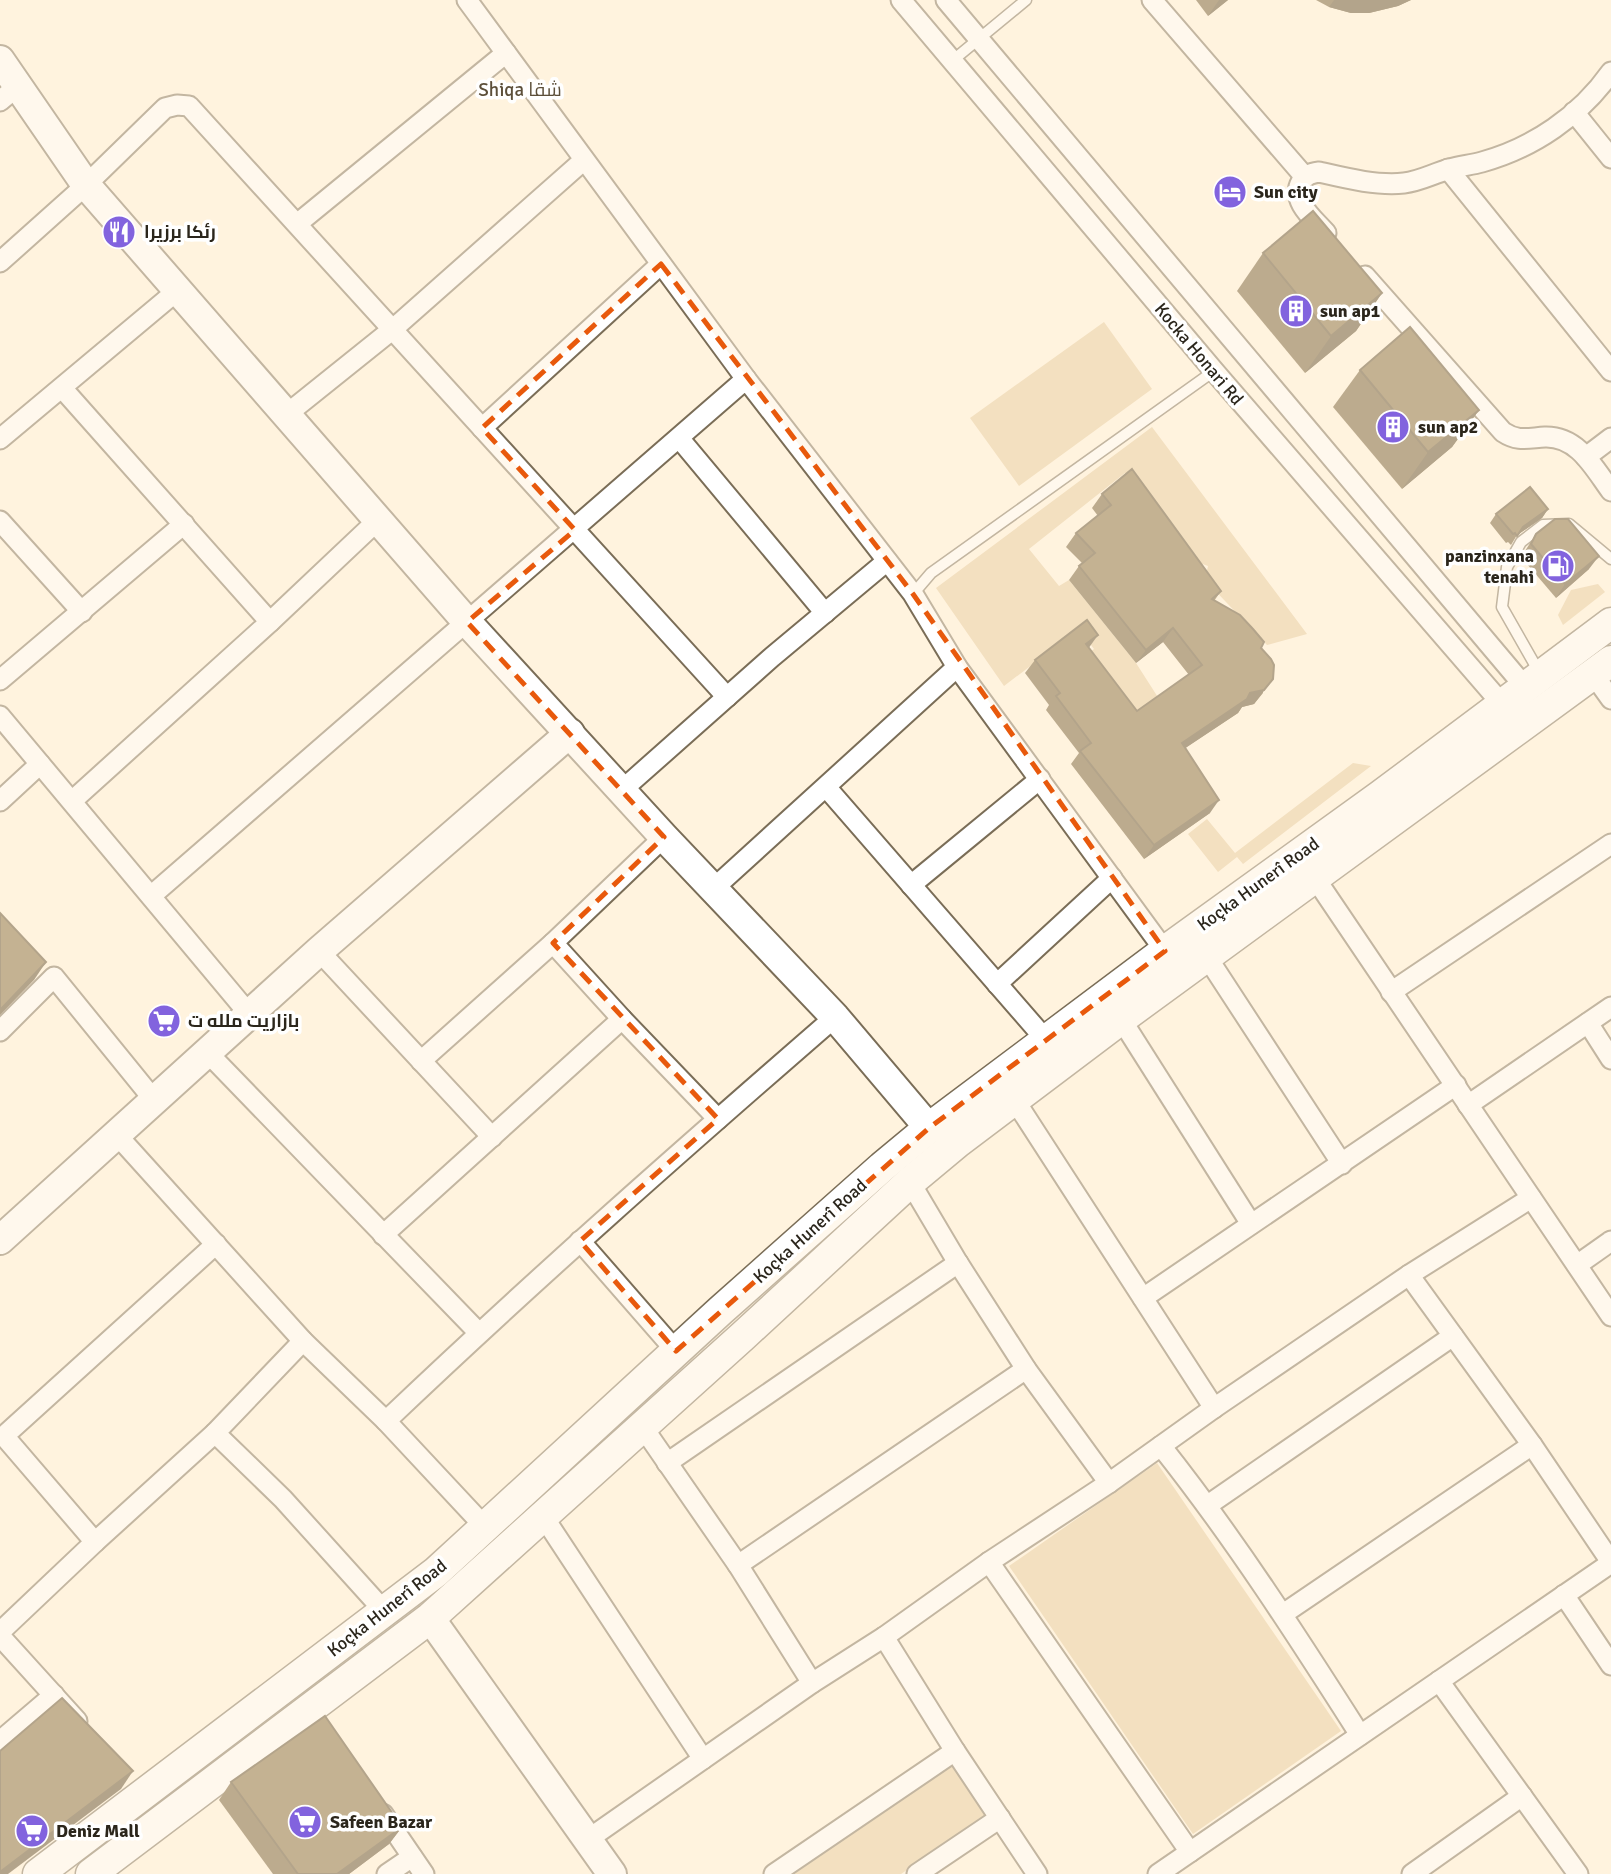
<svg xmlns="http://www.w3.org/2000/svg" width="1611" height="1874" viewBox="0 0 1611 1874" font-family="Signika,Cairo,sans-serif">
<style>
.green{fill:#e4ca9b}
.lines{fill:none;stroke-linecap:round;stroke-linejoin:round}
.lane-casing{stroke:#7a6d57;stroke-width:13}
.street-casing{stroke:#7a6d57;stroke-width:23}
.secondary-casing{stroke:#7a6d57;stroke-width:32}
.primary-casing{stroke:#7a6d57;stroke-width:33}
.lane{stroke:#fff;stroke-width:10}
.street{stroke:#fff;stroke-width:19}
.secondary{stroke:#fff;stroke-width:28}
.primary{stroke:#fff;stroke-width:30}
.wall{fill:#6c562e}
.shaded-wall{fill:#584626}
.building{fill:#7d6436;stroke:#584626;stroke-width:2}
.marked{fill:none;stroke:#e8590c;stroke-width:5;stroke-dasharray:14 9;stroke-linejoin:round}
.labels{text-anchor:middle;stroke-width:7;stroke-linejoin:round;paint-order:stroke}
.poi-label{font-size:18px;font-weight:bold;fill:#2b261c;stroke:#fff;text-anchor:start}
.street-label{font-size:18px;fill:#2b261c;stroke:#fff}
.neighbourhood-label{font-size:19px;fill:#5c4f3a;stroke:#fff}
</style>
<rect width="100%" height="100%" fill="#fff3de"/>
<!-- green -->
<g class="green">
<path d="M1104,322L1152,389L1019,486L970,418Z"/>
<path d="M1152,427L1307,634L1267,645L1205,580L1208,566L1181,556L1125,473L1029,549L1059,586L1069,580L1136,663L1161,702L1129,724L1081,659L1094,649L1079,629L1004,686L936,588Z"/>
<path d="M1598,584L1605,592L1563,625L1558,615L1571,590Z"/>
<path d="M1353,763L1371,766L1243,864L1237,857L1218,872L1188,834L1207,819L1235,853Z"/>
<path d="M1157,1463L1341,1731L1193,1834L1009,1566Z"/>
<path d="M951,1763L986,1816L901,1874H787Z"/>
</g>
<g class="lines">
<defs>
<g id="lane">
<path d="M952,61L1026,0"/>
<path d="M913,594L931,573L1214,371"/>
<path d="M1539,672L1502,607L1507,567L1521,542L1543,525L1569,524L1611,559"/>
</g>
<g id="street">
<path d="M467,0L746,379"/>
<path d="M901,0L1214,371L1502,704"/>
<path d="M946,0L1525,687"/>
<path d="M1152,0L1305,177"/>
<path d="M0,101L19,85"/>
<path d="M1574,112L1611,158"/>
<path d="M1448,169L1611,371"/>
<path d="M297,224L506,53"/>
<path d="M1326,233C1315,220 1290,201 1301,182C1305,175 1311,173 1319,172C1345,178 1377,186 1404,183C1421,181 1434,173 1450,169C1460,166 1471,165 1482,162C1533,148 1580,116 1611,72"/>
<path d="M0,262L86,185L165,108L177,105L189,106L727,697"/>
<path d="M1365,276L1503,432C1518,442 1528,438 1545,437C1578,436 1594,468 1611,491"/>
<path d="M62,388L270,622"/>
<path d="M287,414L393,329L584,160"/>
<path d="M482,428L661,264"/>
<path d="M679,438L825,613"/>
<path d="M0,439L178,290"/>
<path d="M1586,457L1611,438"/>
<path d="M0,521L82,612"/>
<path d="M1593,674L1611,699"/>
<path d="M0,680L184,524"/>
<path d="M0,716L249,1014"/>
<path d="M826,787L1046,1040"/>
<path d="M622,790L772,657L887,561"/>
<path d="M0,801L40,764"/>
<path d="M72,801L270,622L378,520"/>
<path d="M1315,878L1611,1316"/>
<path d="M911,885L1040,779"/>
<path d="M713,889L957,667"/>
<path d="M151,896L746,379L913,594L957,667L1165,951"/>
<path d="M553,943L622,1019L718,1119"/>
<path d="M319,951L492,1137"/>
<path d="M1207,957L1342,1164"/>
<path d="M997,984L1112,878"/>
<path d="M1391,992L1611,844"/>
<path d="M1121,1019L1251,1224"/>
<path d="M1588,1023L1611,1059"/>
<path d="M0,1031L54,977L154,1100"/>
<path d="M207,1052L479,1333"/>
<path d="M421,1061L553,943L664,837"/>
<path d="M1014,1099L1214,1408"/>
<path d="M1468,1105L1611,1007"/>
<path d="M116,1134L303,1341L386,1421L485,1527"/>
<path d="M910,1182L958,1263L1026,1369L1109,1483"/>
<path d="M383,1235L622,1019"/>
<path d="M580,1241L676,1351"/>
<path d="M1577,1265L1611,1241"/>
<path d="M1409,1275L1532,1445L1611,1562"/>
<path d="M1143,1298L1456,1085"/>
<path d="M303,1341L215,1433L283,1499L385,1612"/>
<path d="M386,1421C532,1282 683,1149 835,1017"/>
<path d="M642,1426L738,1565L812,1683"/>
<path d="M1161,1446C1234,1538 1297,1636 1360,1735"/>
<path d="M667,1463L958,1263"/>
<path d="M1208,1505L1453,1336"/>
<path d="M543,1516L703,1759"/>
<path d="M95,1542L215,1433"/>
<path d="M989,1562L1190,1852"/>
<path d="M738,1565L1026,1369"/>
<path d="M1564,1595L1611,1665"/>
<path d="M1283,1614L1532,1445"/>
<path d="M0,1632L95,1542L4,1436L216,1244"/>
<path d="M0,1636L77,1721"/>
<path d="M884,1637L955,1751L1037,1874"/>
<path d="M1439,1681L1578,1874"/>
<path d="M0,1741L54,1695"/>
<path d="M383,1814L424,1874"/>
<path d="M587,1840L812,1683L884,1637L989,1562L1109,1483L1214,1408L1409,1275L1531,1198"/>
<path d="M387,1874L412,1857"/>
<path d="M774,1874L955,1751"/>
<path d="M917,1874L1000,1818"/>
<path d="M1158,1874L1611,1563"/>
<path d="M1412,1874L1522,1796"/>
</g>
<g id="secondary">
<path d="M0,60L86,185L467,622L664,837L835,1017L929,1128"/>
<path d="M0,1240L319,951L570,733"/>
<path d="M430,1618L612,1874"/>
</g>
<g id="primary">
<path d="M38,1874L436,1572L720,1311L882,1167L929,1128L1165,951L1380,796L1611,623"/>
<path d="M91,1874L430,1618L743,1336L910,1182L958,1142L1121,1019L1611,661"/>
</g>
</defs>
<!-- lane casing -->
<use href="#lane" class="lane-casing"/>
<!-- street casing -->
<use href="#street" class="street-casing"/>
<!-- secondary casing -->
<use href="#secondary" class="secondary-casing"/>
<!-- primary casing -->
<use href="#primary" class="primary-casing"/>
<!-- lane -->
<use href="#lane" class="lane"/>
<!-- street -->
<use href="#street" class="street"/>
<!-- secondary -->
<use href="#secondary" class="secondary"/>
<!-- primary -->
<use href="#primary" class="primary"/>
</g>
<!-- wall -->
<g class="wall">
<path d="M1196,0H1228L1208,16Z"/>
<path d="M1316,0H1411L1398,6L1369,13H1351L1329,7Z"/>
<path d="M1263,253L1382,293L1356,331L1305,373L1237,291Z"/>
<path d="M1360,370L1479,410L1452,447L1402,489L1333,407Z"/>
<path d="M1102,494L1221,591L1214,601L1261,648L1263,693L1254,704L1242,707L1238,713L1185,748L1210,813L1144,859L1071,764L1079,753L1046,710L1049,705L1025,673L1035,660L1089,648L1137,711L1189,675L1163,642L1136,663L1069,580L1079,566L1082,563L1066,547L1076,533L1098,516L1092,508Z"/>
<path d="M1548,509L1542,518L1517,535L1511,545L1508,542L1506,543L1490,523L1496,514Z"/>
<path d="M1536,534L1589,569L1556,598L1521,557Z"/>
<path d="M231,1782L402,1827L389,1844L349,1874H273L219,1800Z"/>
</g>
<!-- shaded-wall -->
<g class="shaded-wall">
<path d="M1219,0H1228L1208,16Z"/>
<path d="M1334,0H1411L1398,6L1369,13H1351L1329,7Z"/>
<path d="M1382,293L1356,331L1305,373L1331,336Z"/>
<path d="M1479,410L1452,447L1402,489L1428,452Z"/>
<path d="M1548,509L1542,518L1516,536L1523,527Z"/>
<path d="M1599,556L1589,569L1556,598L1565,584Z"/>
<path d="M1173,628L1163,642L1136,663L1146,650Z"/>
<path d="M1098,635L1088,649L1086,644Z"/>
<path d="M1273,679L1254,704L1242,707L1238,713L1172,757L1182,743L1250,693Z"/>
<path d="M1219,800L1210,813L1144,859L1154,845Z"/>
<path d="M46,962L34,980L0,1015V1010Z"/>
<path d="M133,1771L121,1789L8,1874H0V1872Z"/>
<path d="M402,1827L389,1844L349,1874H337Z"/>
</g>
<!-- building -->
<g class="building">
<path d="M1313,211L1382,293L1331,336L1263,253Z"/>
<path d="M1410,327L1479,410L1428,452L1360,370Z"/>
<path d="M1132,469L1221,591L1212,599L1240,615L1253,629L1264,642L1261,648L1271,659L1274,665L1273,679L1264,690L1250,693L1247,699L1182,743L1219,800L1154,845L1080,751L1091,743L1056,696L1060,693L1035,660L1087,620L1098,635L1086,644L1137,711L1202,665L1173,628L1146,650L1079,566L1095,553L1076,533L1111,505L1102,494Z"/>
<path d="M1530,487L1548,509L1523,527L1517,536L1515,533L1513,534L1496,514Z"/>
<path d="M1555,519H1568L1599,556L1565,584L1531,544L1536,534Z"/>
<path d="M0,913L46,962L0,1010Z"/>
<path d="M62,1698L133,1771L0,1872V1751Z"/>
<path d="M325,1716L402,1827L337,1874H298L231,1782Z"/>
</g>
<!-- marked area -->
<path d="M0 0H1611V1874H0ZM661,264L913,594L1165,951L929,1128L676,1351L580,1241L718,1119L553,943L664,837L467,622L575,530L482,428Z" fill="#fff3de" fill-opacity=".55" fill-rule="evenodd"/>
<path class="marked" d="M661,264L913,594L1165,951L929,1128L676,1351L580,1241L718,1119L553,943L664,837L467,622L575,530L482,428Z"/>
<!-- icons -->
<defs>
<symbol id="hotel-disc" viewBox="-11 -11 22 22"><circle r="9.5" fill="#8263de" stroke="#fff"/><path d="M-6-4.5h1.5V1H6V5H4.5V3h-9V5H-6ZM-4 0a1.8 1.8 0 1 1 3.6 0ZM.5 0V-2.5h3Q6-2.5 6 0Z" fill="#fff"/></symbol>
<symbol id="restaurant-disc" viewBox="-11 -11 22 22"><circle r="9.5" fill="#8263de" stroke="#fff"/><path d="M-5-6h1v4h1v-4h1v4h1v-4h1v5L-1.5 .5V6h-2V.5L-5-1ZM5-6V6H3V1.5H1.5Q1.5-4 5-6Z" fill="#fff"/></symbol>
<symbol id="building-disc" viewBox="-11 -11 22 22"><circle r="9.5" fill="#8263de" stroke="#fff"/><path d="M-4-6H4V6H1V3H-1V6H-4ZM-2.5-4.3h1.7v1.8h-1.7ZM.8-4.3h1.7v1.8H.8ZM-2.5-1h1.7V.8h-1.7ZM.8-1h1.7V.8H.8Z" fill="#fff"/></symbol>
<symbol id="fuel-disc" viewBox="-11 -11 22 22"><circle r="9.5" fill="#8263de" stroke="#fff"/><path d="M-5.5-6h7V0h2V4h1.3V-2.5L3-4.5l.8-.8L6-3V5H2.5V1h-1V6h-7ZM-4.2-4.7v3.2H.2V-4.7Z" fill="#fff"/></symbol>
<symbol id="supermarket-disc" viewBox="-11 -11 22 22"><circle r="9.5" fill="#8263de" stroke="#fff"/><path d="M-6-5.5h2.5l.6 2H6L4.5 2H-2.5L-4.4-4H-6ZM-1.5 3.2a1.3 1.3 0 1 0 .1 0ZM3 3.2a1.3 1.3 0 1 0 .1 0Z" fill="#fff"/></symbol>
</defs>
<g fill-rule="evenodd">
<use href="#hotel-disc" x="1211" y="173" width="38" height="38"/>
<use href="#restaurant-disc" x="100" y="213" width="38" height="38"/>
<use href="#building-disc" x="1277" y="292" width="38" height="38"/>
<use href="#building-disc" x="1374" y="408" width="38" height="38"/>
<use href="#fuel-disc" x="1539" y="547" width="38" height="38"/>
<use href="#supermarket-disc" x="145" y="1002" width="38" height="38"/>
<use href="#supermarket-disc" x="286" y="1803" width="38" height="38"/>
<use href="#supermarket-disc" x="13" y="1812" width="38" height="38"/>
</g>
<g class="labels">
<!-- poi labels -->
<g class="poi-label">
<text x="1254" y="198">Sun city</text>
<text x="144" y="238">رئكا برزيرا</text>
<text x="1320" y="317">sun ap1</text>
<text x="1418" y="433">sun ap2</text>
<text x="1534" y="562" text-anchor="end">panzinxana<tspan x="1534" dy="21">tenahi</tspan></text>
<text x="188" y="1027">بازاريت ملله ت</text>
<text x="330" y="1828">Safeen Bazar</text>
<text x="56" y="1837">Deniz Mall</text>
</g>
<!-- street labels -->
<g class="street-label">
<text transform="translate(1199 354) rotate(50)" y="6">Kocka Honari Rd</text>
<text transform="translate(1258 884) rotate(-36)" y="6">Koçka Hunerî Road</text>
<text transform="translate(810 1231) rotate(-42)" y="6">Koçka Hunerî Road</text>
<text transform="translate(387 1608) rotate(-38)" y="6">Koçka Hunerî Road</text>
</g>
<!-- neighbourhood labels -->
<g class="neighbourhood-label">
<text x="520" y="96">Shiqa شقا</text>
</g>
</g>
</svg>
